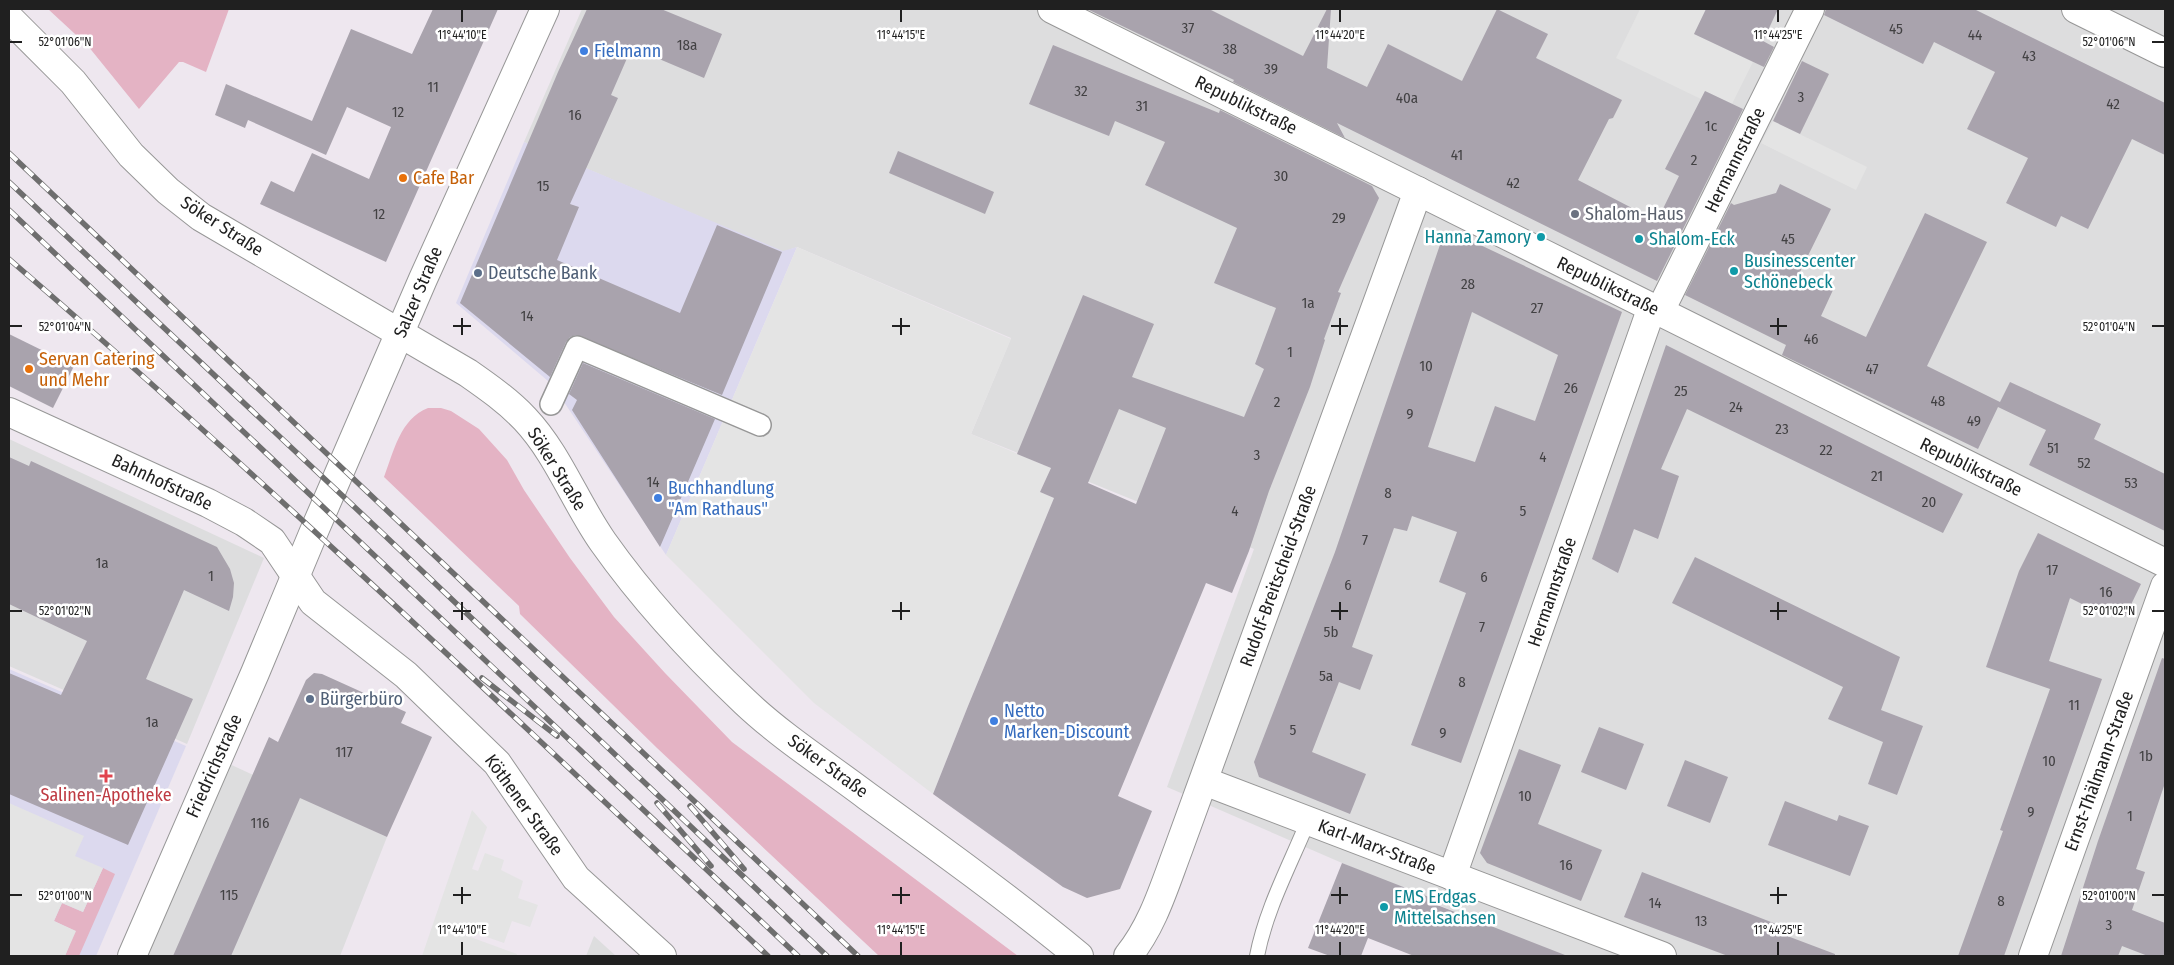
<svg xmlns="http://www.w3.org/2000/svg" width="2174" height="965" viewBox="0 0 2174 965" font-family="'Fira Sans Condensed',sans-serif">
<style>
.residential{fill:#ddddde}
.commercial{fill:#dcd9ee}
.grass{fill:#e4b3c4}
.parking{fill:#e4e4e4}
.building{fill:#a9a3ad;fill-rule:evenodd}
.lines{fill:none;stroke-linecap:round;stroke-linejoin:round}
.service-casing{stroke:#979797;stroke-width:16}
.pedestrian-casing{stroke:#979797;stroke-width:24}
.minor-casing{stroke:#979797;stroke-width:30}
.tertiary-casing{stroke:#979797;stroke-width:30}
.service{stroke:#fff;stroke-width:14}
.pedestrian{stroke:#fff;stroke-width:21}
.minor{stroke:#fff;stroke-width:28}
.tertiary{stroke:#fff;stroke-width:28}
.rail-casing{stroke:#6e6e6e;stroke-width:5.5}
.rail{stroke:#fff;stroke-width:4;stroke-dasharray:11;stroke-linecap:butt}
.ticks{fill:none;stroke:#202020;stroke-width:2}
.shop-dot{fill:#3f7fe0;stroke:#fff;stroke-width:2}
.food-dot{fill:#e8710a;stroke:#fff;stroke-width:2}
.worship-dot{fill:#6b7280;stroke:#fff;stroke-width:2}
.culture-dot{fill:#0f9aa8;stroke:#fff;stroke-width:2}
.service-dot{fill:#5c6f8a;stroke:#fff;stroke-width:2}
.health-dot{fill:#e0444e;stroke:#fff;stroke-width:2}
.labels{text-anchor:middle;stroke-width:5;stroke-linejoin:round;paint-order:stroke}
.number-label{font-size:15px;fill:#424143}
.shop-label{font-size:18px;fill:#366cbe;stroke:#fff;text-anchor:start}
.street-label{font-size:18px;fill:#202020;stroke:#fff}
.food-label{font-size:18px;fill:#c56008;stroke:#fff;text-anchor:start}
.worship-label{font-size:18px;fill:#5b616d;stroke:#fff;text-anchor:start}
.culture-label{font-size:18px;fill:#0d838f;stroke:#fff;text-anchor:start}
.service-label{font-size:18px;fill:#4e5e75;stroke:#fff;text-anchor:start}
.health-label{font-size:18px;fill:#be3a42;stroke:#fff}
.ticks-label{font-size:12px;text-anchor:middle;fill:#202020;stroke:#fff;stroke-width:5;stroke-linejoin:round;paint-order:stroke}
</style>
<rect width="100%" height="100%" fill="#eee7ef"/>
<!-- residential -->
<g class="residential">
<path d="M582,9H2165V956H1440L1455,912L1167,787L1254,549L971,434L1011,338L797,247L783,252L524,142Z"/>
<path d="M9,439L264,558L187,744L9,666Z"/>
<path d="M223,761L387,837L340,956H139Z"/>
<path d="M594,936L616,956H586Z"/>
</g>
<!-- commercial -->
<g class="commercial">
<path d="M524,142L783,251L797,247L666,555L566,405L548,381L456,303Z"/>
<path d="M9,669L186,746L96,956H9Z"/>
</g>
<!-- grass -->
<g class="grass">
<path d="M48,9H229L206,72L183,62H179L139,109L88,46Z"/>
<path d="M428,408H441L451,411L479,429L507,460L524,490L570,558L614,617L665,673L732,742L1018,956H879L657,748L520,614L519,606L384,477C394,451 400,419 428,408Z"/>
<path d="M103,868L115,874L79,956H65L75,931L54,921L62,903L83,912Z"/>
</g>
<!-- parking -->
<g class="parking">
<path d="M1640,9H1706L1694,34L1753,62L1732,104L1705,91L1701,99L1616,58Z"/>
<path d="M1773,121L1867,167L1856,190L1761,143Z"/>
<path d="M797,247L1011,339L971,434L1051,468L1040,492L1054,498L968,706L933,794L814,703L666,555Z"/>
<path d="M9,803L84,836L75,856L103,868L83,912L62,903L54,921L76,931L65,956H9Z"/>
<path d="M472,810L487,827L472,869L478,871L485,853L504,860L501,870L523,881L518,898L538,905L530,927L512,921L504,943L455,926L454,931L517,954L516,956H422Z"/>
</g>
<!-- building -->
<g class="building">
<path d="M433,9H498L386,262L260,204L271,181L294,192L312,153L369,179L391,127L347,107L326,155L248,120L245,128L215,115L226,84L312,121L351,29L412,54Z"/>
<path d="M587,9H661L722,34L704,78L638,50L635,58L628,56L611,95L618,98L570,204L579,207L557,260L680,313L717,225L782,252L722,395L576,335L570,337L566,342L550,377L460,303L558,72Z"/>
<path d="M1087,9H1209L1303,56L1327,9H1331L1327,68L1367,87L1388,44L1462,81L1497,9L1548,34L1536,58L1622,100L1613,118L1609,119L1578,180L1657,221L1679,176L1665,169L1705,91L1743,109L1657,281L1337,123L1345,138L1233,82L1234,80Z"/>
<path d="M1706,9H1778L1763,41L1774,47L1764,67L1694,34Z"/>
<path d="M1826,9H1974L2165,103V155L2132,139L2088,229L2061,216L2056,227L2006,203L2028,158L1967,129L1995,72L1934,42L1923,64L1824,15Z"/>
<path d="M1053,45L1219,113L1220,110L1372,186L1379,198L1338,292L1341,293L1324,339L1325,340L1310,387L1269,491L1249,551L1232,593L1206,583L1118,796L1152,811L1120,889L1087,898L1063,887L933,794L968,706L1054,498L1040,492L1051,468L1017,454L1083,295L1154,324L1132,377L1244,417L1264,369L1255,364L1276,308L1214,283L1237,228L1145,185L1165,142L1115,121L1109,136L1029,104ZM1119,409L1166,428L1136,504L1088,483Z"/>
<path d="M1802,61L1829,74L1800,134L1773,121Z"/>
<path d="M898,151L994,192L985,214L889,173Z"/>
<path d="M1780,184L1831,209L1799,274L1833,290L1821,316L1866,337L1925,213L1987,242L1927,366L2000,402L2010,382L2101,424L2094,439L2165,474V531L2029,465L2046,430L1998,407L1978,449L1782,355L1786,345L1685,295L1731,203L1734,205L1776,193Z"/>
<path d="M1455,233L1622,312L1461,763L1411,745L1466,593L1439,582L1457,532L1412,516L1407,531L1394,528L1352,647L1373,655L1360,690L1339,682L1312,752L1366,774L1350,814L1259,777L1254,762L1335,552L1443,236ZM1472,312L1558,355L1535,421L1495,406L1475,462L1428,447Z"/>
<path d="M9,334L74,366L53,408L9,386Z"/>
<path d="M1666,345L1963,494L1943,533L1687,409L1661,469L1679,476L1658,539L1634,529L1618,573L1592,559Z"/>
<path d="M583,363L715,419L660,547L572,410L577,400L569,394Z"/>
<path d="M9,457L29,466L31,461L217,547L230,569L234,583L233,597L229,611L184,590L146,679L193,699L128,845L9,794V673L61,695L87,641L9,604Z"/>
<path d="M2038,533L2141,584L2125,617L2102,608L2100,613L2070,598L2049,661L2102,679L2004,956H1958L2003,831L2000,830L2050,689L1986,667L2019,571Z"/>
<path d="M1695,557L1900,657L1881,710L1923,726L1897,795L1868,784L1883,742L1828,719L1843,687L1672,603Z"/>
<path d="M2162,658L2165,659V783L2136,869L2145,872L2132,910L2165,923V956H2148L2122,946L2118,956H2061L2098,841Z"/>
<path d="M314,673L322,674L406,712L401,723L432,737L387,837L300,798L231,956H173L269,737L278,742L306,680Z"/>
<path d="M1599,727L1644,744L1626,790L1581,772Z"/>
<path d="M1519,749L1561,765L1538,824L1602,850L1581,901L1487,863L1480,853Z"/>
<path d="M1685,760L1728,777L1710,823L1667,806Z"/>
<path d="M1785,801L1837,821L1839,815L1869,826L1850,876L1768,845Z"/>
<path d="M1342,863L1434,899L1432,903L1565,955V956H1414L1368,938L1361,956H1330L1308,948Z"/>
<path d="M1642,872L1784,927L1782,934L1835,954V956H1728L1624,917Z"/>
</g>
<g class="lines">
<defs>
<path id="service" d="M1257,956C1266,909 1290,865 1308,821"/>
<path id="pedestrian" d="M551,404L577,347L760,425"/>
<g id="minor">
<path d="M1052,9L2165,563"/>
<path d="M1660,311L1810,9"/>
<path d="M9,412L208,503L244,522L272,541L313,602L406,675L497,763L576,878L662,956"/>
<path d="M1204,781L1662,956"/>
<path d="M1452,876L1652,307"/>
<path d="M1128,956C1153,925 1164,887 1178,850L1418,191"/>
<path d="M2033,956L2165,586"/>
</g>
<g id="tertiary">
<path d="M2076,9L2165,53"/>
<path d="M9,18L73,82L131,155L168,191L201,217L468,373C488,387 508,401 525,419C558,454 575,502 603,542C644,600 693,653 745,702C782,737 826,765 867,796C939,848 1011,900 1079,956"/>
<path d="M132,956L255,673L315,529L423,279L545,9"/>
</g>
</defs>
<!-- service casing -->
<use href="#service" class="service-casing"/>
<!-- pedestrian casing -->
<use href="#pedestrian" class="pedestrian-casing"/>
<!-- minor casing -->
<use href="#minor" class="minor-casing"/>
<!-- tertiary casing -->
<use href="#tertiary" class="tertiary-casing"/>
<!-- service -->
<use href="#service" class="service"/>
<!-- pedestrian -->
<use href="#pedestrian" class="pedestrian"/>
<!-- minor -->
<use href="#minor" class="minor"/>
<!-- tertiary -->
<use href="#tertiary" class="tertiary"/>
<defs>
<g id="rail">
<path d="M9,153L858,956"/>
<path d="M9,182L380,531L827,956"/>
<path d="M9,210L798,956"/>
<path d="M9,259C269,483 518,720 768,956"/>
<path d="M482,678L557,736"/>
<path d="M657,803L711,866"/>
<path d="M690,806L744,869"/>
</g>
</defs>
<!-- rail casing -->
<use href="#rail" class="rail-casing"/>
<!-- rail -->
<use href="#rail" class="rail"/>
</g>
<!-- ticks -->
<path class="ticks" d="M462,10V22M901,10V22M1340,10V22M1778,10V22M10,42H22M2152,42H2164M462,318V335M901,318V335M1340,318V335M1778,318V335M10,326H22M453,326H471M892,326H910M1331,326H1348M1770,326H1787M2152,326H2164M462,602V620M901,602V620M1340,602V620M1778,602V620M10,611H22M453,611H471M892,611H910M1331,611H1348M1770,611H1787M2152,611H2164M462,887V904M901,887V904M1340,887V904M1778,887V904M10,895H22M453,895H471M892,895H910M1331,895H1348M1770,895H1787M2152,895H2164M462,942V955M901,942V955M1340,942V955M1778,942V955"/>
<!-- markers -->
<g class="shop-dot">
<circle cx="584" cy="51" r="5"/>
<circle cx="658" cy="498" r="5"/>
<circle cx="994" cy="721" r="5"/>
</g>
<g class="food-dot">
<circle cx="403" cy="178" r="5"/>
<circle cx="29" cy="369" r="5"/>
</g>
<circle class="worship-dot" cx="1575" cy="214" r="5"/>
<g class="culture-dot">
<circle cx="1541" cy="237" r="5"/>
<circle cx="1639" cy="239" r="5"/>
<circle cx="1734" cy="271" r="5"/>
<circle cx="1384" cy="907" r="5"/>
</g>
<g class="service-dot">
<circle cx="478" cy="273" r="5"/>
<circle cx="310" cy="699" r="5"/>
</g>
<path class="health-dot" d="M103.5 768.5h5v5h5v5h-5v5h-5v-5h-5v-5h5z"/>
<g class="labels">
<!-- number labels -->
<g class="number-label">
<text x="1188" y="33">37</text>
<text x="1896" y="34">45</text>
<text x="1975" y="40">44</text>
<text x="687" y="50">18a</text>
<text x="1230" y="54">38</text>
<text x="2029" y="61">43</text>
<text x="1271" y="74">39</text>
<text x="433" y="92">11</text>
<text x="1081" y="96">32</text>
<text x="1801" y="102">3</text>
<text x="1407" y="103">40a</text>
<text x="2113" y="109">42</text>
<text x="1142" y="111">31</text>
<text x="398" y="117">12</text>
<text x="575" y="120">16</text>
<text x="1711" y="131">1c</text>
<text x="1457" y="160">41</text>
<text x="1694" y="165">2</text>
<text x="1281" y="181">30</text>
<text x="1513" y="188">42</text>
<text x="543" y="191">15</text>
<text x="379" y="219">12</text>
<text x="1339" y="223">29</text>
<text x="1788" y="244">45</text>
<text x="1468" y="289">28</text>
<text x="1308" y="308">1a</text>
<text x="1537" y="313">27</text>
<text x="527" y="321">14</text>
<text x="1811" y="344">46</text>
<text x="1290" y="357">1</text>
<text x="1426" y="371">10</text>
<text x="1872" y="374">47</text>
<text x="1571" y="393">26</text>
<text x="1681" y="396">25</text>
<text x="1938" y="406">48</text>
<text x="1277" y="407">2</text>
<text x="1736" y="412">24</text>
<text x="1410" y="419">9</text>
<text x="1974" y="426">49</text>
<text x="1782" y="434">23</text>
<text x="2053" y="453">51</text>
<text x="1826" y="455">22</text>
<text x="1257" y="460">3</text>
<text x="1543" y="462">4</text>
<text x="2084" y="468">52</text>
<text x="1877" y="481">21</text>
<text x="653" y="487">14</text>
<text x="2131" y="488">53</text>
<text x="1388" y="498">8</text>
<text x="1929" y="507">20</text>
<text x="1235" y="516">4</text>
<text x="1523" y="516">5</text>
<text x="1365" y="545">7</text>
<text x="102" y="568">1a</text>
<text x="2052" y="575">17</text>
<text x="211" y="581">1</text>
<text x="1484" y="582">6</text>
<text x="1348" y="590">6</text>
<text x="2106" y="597">16</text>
<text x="1482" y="632">7</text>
<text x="1331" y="637">5b</text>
<text x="1326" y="681">5a</text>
<text x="1462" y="687">8</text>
<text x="2074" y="710">11</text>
<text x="152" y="727">1a</text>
<text x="1293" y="735">5</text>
<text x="1443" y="738">9</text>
<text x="344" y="757">117</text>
<text x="2146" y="761">1b</text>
<text x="2049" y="766">10</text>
<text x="1525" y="801">10</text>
<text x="2031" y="817">9</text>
<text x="2130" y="821">1</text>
<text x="260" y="828">116</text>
<text x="1566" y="870">16</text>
<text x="229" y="900">115</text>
<text x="2001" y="906">8</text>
<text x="1655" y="908">14</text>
<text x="1701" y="926">13</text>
<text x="2109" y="930">3</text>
</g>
<!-- shop labels -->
<g class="shop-label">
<text x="594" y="57">Fielmann</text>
<text x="668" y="494">Buchhandlung<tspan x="668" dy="21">"Am Rathaus"</tspan></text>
<text x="1004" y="717">Netto<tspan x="1004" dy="21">Marken-Discount</tspan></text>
</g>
<!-- street labels -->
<g class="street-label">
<text transform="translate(1246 105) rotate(26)" y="6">Republikstraße</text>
<text transform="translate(1735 160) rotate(-64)" y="6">Hermannstraße</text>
<text transform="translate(222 226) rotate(33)" y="6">Söker Straße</text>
<text transform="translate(1608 286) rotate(26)" y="6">Republikstraße</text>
<text transform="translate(418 292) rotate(-67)" y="6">Salzer Straße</text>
<text transform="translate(1971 467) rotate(26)" y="6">Republikstraße</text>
<text transform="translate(557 469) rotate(58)" y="6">Söker Straße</text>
<text transform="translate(162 482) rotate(25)" y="6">Bahnhofstraße</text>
<text transform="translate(1278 576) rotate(-70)" y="6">Rudolf-Breitscheid-Straße</text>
<text transform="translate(1552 592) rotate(-71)" y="6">Hermannstraße</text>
<text transform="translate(214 766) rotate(-66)" y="6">Friedrichstraße</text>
<text transform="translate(828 766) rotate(36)" y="6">Söker Straße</text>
<text transform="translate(2099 771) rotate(-70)" y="6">Ernst-Thälmann-Straße</text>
<text transform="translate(524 805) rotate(54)" y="6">Köthener Straße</text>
<text transform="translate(1377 847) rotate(21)" y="6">Karl-Marx-Straße</text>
</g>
<!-- food labels -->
<g class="food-label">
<text x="413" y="184">Cafe Bar</text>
<text x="39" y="365">Servan Catering<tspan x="39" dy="21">und Mehr</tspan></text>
</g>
<!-- worship labels -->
<g class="worship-label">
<text x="1585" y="220">Shalom-Haus</text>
</g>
<!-- culture labels -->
<g class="culture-label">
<text x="1531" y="243" text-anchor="end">Hanna Zamory</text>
<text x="1649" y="245">Shalom-Eck</text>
<text x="1744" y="267">Businesscenter<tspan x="1744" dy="21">Schönebeck</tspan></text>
<text x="1394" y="903">EMS Erdgas<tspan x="1394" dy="21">Mittelsachsen</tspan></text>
</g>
<!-- service labels -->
<g class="service-label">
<text x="488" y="279">Deutsche Bank</text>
<text x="320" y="705">Bürgerbüro</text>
</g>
<!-- health labels -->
<g class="health-label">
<text x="106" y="801">Salinen-Apotheke</text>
</g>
</g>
<g class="ticks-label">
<text x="462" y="39">11°44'10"E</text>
<text x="901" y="39">11°44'15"E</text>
<text x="1340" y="39">11°44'20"E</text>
<text x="1778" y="39">11°44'25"E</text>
<text x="65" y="46">52°01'06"N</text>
<text x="2109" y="46">52°01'06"N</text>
<text x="65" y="331">52°01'04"N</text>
<text x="2109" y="331">52°01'04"N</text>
<text x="65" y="615">52°01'02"N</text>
<text x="2109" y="615">52°01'02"N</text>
<text x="65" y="900">52°01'00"N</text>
<text x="2109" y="900">52°01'00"N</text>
<text x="462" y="934">11°44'10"E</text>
<text x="901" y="934">11°44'15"E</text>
<text x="1340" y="934">11°44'20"E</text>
<text x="1778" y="934">11°44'25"E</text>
</g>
<!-- border -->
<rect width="2174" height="965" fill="none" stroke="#202020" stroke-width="20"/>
</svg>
